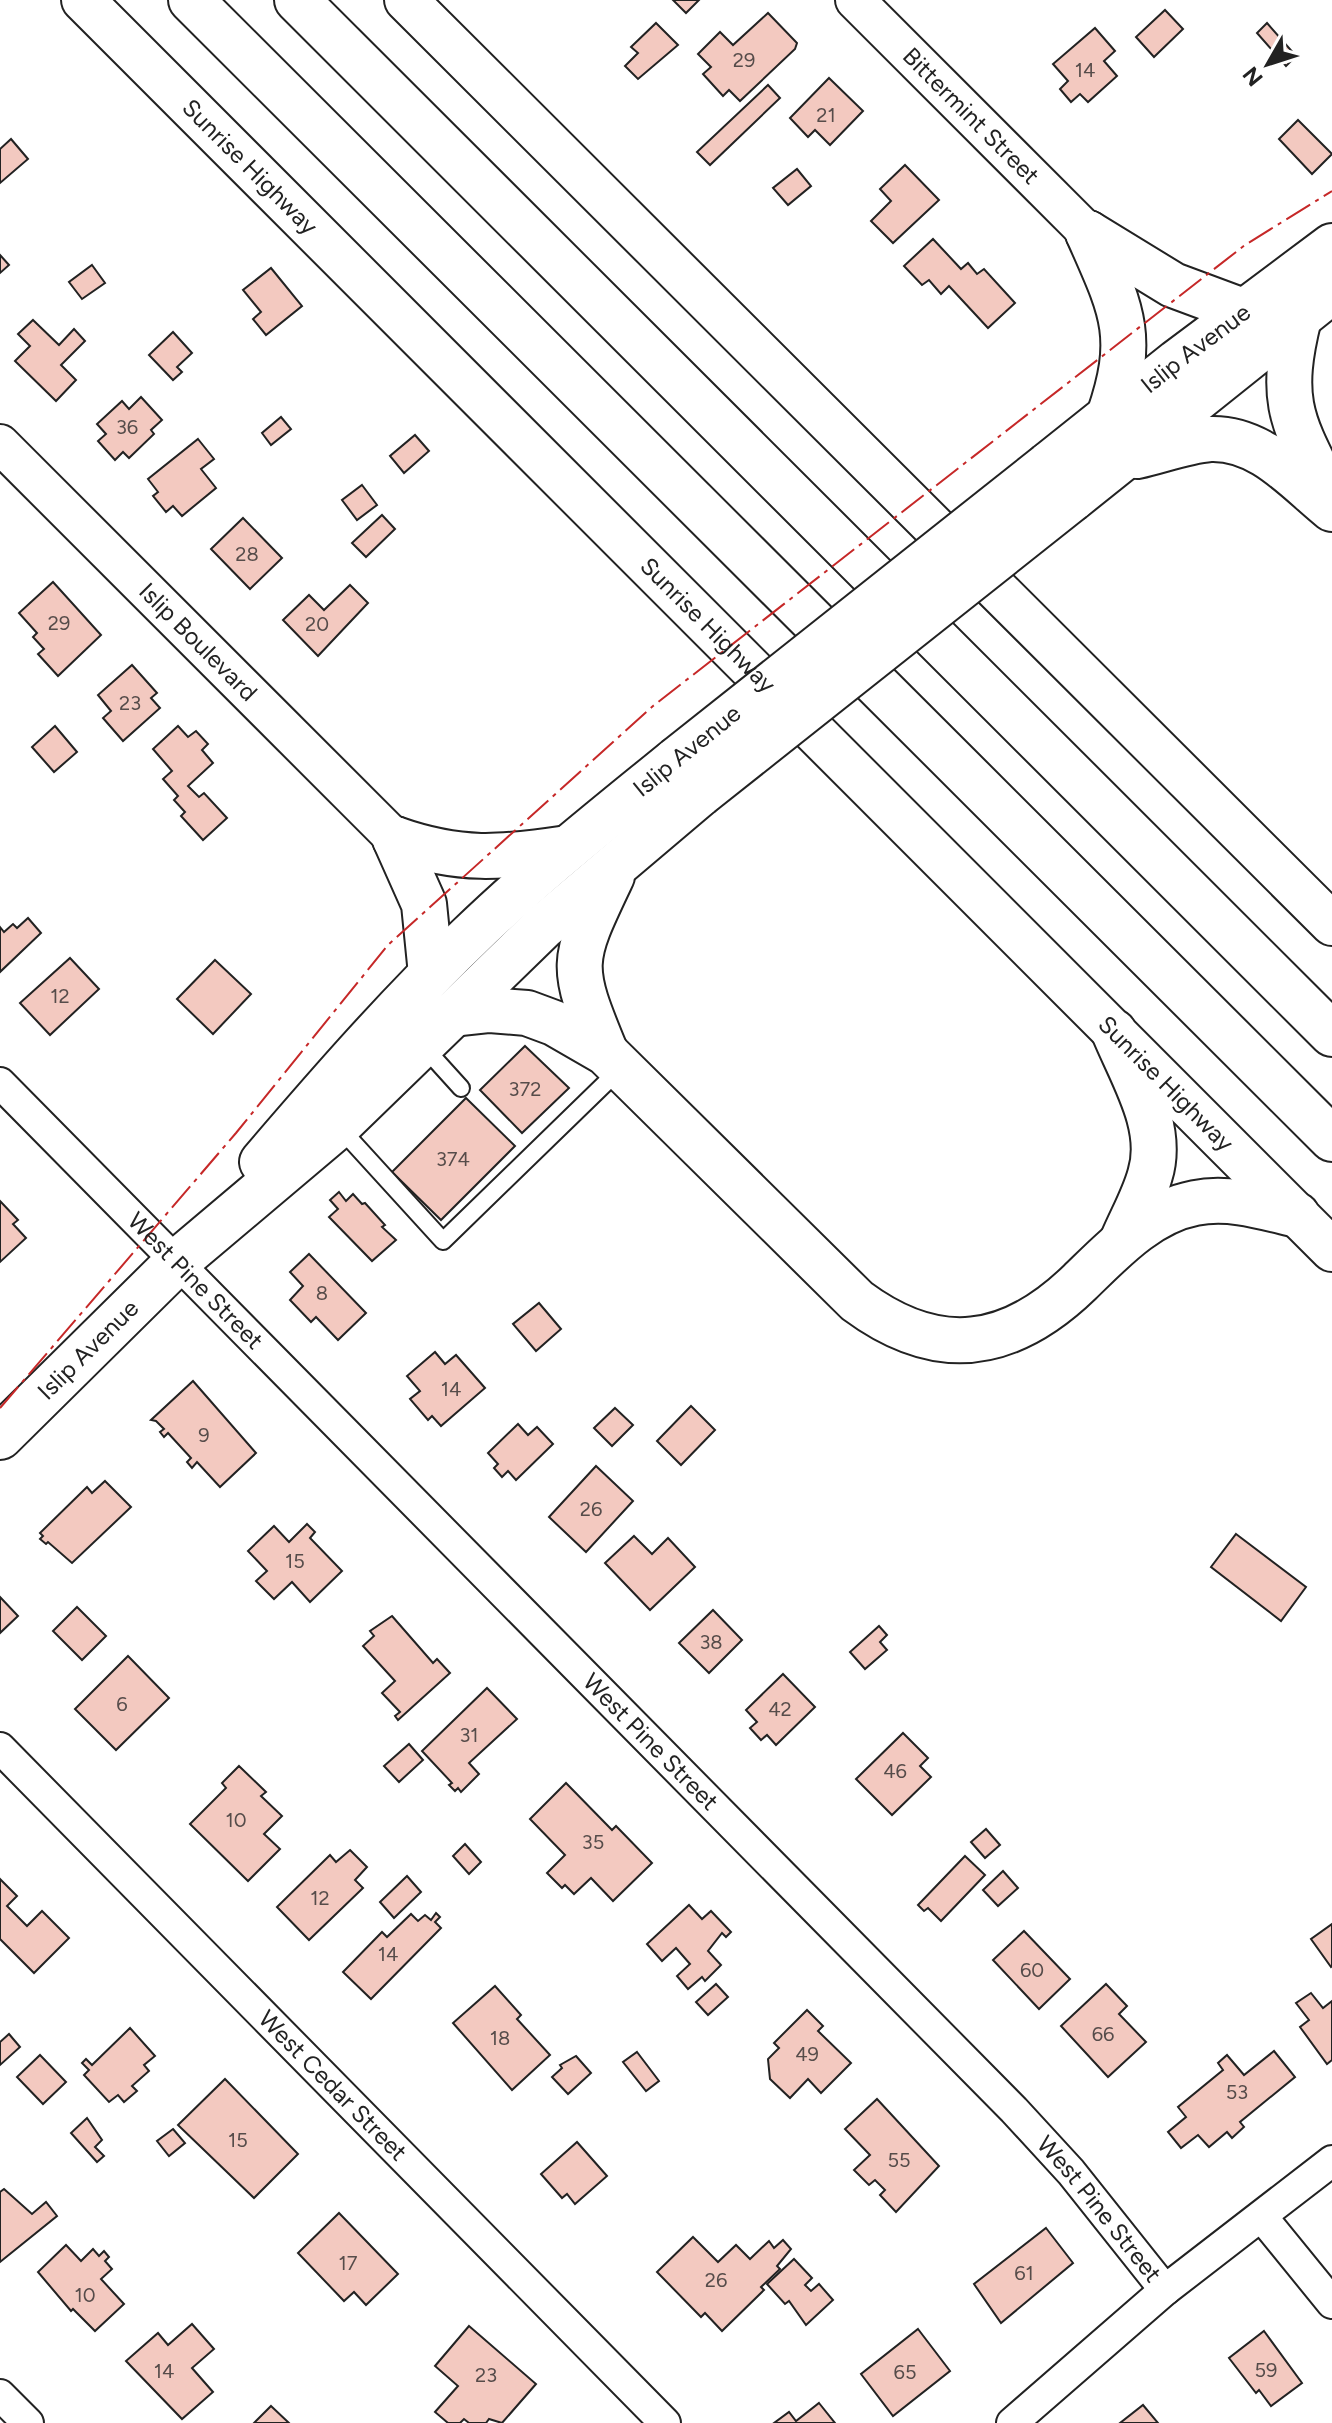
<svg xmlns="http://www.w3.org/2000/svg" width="1332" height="2423" viewBox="0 0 1332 2423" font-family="Figtree,sans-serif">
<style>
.building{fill:#f3c9c0;stroke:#222;stroke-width:2}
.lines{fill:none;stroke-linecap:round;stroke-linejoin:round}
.service-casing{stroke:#222;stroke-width:20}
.minor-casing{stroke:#222;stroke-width:34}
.tertiary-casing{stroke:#222;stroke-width:42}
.secondary-casing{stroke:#222;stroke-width:46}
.primary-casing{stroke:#222;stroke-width:48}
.motorway-casing{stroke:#222;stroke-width:48}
.service{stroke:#fff;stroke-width:16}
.minor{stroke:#fff;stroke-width:30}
.tertiary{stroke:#fff;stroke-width:38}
.secondary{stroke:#fff;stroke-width:42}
.primary{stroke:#fff;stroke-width:44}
.motorway{stroke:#fff;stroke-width:44}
.primary-bridge-casing{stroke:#222;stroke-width:48;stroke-linecap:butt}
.primary-bridge{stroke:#fff;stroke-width:44}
.power{stroke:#c62828;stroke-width:2;stroke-dasharray:28 6 4 6;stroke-linecap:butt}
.labels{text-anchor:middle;stroke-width:6;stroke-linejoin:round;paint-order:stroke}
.number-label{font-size:20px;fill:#564c4a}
.street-label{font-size:24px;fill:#222;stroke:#fff}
</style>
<rect width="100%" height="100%" fill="#fff"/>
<!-- building -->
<g class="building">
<path d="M673,0H699L686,13Z"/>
<path d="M1165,10L1183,29L1154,57L1136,37Z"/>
<path d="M768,13L797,43L795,49L740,101L729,90L723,96L703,74L711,67L698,54L720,32L733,45Z"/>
<path d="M656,23L678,45L638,79L625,66L638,53L631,47Z"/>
<path d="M1267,23L1296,56L1286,66L1257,33Z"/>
<path d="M1095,28L1115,51L1104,61L1117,76L1088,102L1080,94L1071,102L1060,89L1068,81L1053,64Z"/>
<path d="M829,78L863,111L830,145L815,130L808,137L790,118Z"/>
<path d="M768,85L780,98L710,165L697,152Z"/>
<path d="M1298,120L1332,154L1312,174L1279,139Z"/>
<path d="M11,139L28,159L0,183V149Z"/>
<path d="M905,165L939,200L893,243L871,221L891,201L880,189Z"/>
<path d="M797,169L811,186L788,205L773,188Z"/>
<path d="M933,239L961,269L968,263L977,274L984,269L1015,303L988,328L949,286L941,294L929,280L922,285L904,266Z"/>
<path d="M0,255L9,265L0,273Z"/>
<path d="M92,265L105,283L82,299L69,282Z"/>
<path d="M271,268L302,306L266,335L253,319L261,312L243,290Z"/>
<path d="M33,320L59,345L74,329L85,341L61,365L76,380L56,401L15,361L30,346L18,334Z"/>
<path d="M173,332L192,353L177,367L182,372L173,380L149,355Z"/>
<path d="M141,397L162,420L151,430L154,434L129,458L123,452L115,460L98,441L106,434L97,424L122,401L129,409Z"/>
<path d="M281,417L291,429L271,445L262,433Z"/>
<path d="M415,435L429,451L404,473L390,456Z"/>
<path d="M198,439L214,459L201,469L216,488L182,516L173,506L166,512L153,496L158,492L148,479Z"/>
<path d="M362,485L377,505L357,520L342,500Z"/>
<path d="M382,515L395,529L366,557L352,543Z"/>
<path d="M243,518L282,558L250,589L211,549Z"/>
<path d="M53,582L101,635L58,676L38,654L44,649L33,637L37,633L19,613Z"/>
<path d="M350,585L368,603L318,656L283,620L309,595L324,610Z"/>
<path d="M132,665L157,693L151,698L160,708L123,741L103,718L111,711L98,695Z"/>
<path d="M55,726L77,752L54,772L32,747Z"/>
<path d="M178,726L188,737L196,731L208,744L202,750L213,763L188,786L199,797L204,793L227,818L203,840L181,816L185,812L174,800L178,796L163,779L172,771L153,749Z"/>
<path d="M28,918L41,933L0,972V927L4,932L13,924L17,928Z"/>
<path d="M70,958L99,989L50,1035L20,1003Z"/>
<path d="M215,960L251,994L213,1034L177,999Z"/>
<path d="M525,1046L569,1088L522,1133L480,1090Z"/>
<path d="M466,1098L515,1146L441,1220L392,1172Z"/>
<path d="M339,1192L346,1201L353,1194L362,1204L365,1203L385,1225L382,1227L396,1240L372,1261L329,1217L338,1209L330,1200Z"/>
<path d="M0,1201L18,1220L13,1224L26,1238L0,1262Z"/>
<path d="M309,1254L366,1313L338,1340L316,1317L311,1322L290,1300L303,1286L290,1272Z"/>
<path d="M539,1303L561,1329L536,1351L513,1324Z"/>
<path d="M435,1352L445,1364L456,1355L485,1388L441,1426L432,1416L428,1420L410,1399L420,1391L407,1376Z"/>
<path d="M193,1381L256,1453L220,1487L197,1462L192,1468L187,1462L191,1458L168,1433L164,1437L160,1432L164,1429L156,1421L151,1420Z"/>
<path d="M691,1406L715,1430L681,1465L657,1441Z"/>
<path d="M615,1408L633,1425L612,1446L594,1428Z"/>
<path d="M518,1424L528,1435L537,1427L553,1444L516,1480L508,1471L502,1477L494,1468L498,1464L488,1453Z"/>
<path d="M596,1466L633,1501L586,1552L549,1517Z"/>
<path d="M105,1481L131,1507L72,1563L48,1542L46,1544L40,1539L43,1536L40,1533L87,1487L92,1493Z"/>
<path d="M307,1524L315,1532L310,1538L342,1571L310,1602L292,1582L274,1599L256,1581L267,1571L248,1551L274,1526L289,1542Z"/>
<path d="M1236,1534L1306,1587L1281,1621L1211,1567Z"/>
<path d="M634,1536L652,1554L668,1538L695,1567L650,1610L605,1563Z"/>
<path d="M0,1597L18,1616L0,1633Z"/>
<path d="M77,1607L106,1636L82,1660L53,1631Z"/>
<path d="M713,1610L742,1640L709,1673L679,1643Z"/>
<path d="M392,1616L433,1663L437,1659L450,1673L398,1720L395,1716L400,1712L382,1693L395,1681L363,1646L374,1636L370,1631Z"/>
<path d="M879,1626L887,1635L880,1642L887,1650L865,1669L850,1652Z"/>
<path d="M128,1656L169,1698L116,1750L75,1709Z"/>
<path d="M783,1674L815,1707L776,1745L767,1735L761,1740L750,1728L757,1722L746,1710Z"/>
<path d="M487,1688L517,1719L469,1763L479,1774L461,1792L458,1788L455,1791L449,1785L452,1783L422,1751Z"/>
<path d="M903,1733L928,1758L920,1766L931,1777L892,1815L856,1779Z"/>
<path d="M409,1744L423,1760L399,1782L384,1766Z"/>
<path d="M239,1766L266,1792L261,1796L282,1816L264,1834L280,1849L248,1881L190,1824L226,1788L222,1783Z"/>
<path d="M566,1783L612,1830L616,1826L652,1863L613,1901L591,1878L574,1894L565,1885L562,1888L547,1873L565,1855L530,1819Z"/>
<path d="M986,1829L1000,1845L985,1858L971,1842Z"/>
<path d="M465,1844L481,1862L469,1874L453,1856Z"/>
<path d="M350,1850L367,1867L355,1880L363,1888L309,1940L277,1907L330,1855L336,1862Z"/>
<path d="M965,1856L985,1875L941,1921L928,1908L924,1911L918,1905Z"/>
<path d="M1003,1871L1018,1888L998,1906L983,1890Z"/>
<path d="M407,1876L421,1892L394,1918L380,1902Z"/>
<path d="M0,1879L17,1896L7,1906L27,1926L42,1911L69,1938L34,1973L0,1939Z"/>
<path d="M689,1905L702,1919L711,1911L731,1932L726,1937L722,1933L708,1951L721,1965L705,1981L702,1977L688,1989L677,1976L690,1964L676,1948L662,1961L647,1944Z"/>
<path d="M436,1913L440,1917L435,1922L441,1928L371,1999L343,1972L382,1932L387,1937L411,1914L418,1921L425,1915L431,1920Z"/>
<path d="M1332,1924V1966L1331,1967L1311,1939Z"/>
<path d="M1024,1931L1070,1979L1039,2009L993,1960Z"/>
<path d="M716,1984L728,1997L708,2015L696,2002Z"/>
<path d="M1106,1984L1127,2006L1119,2014L1146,2042L1108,2077L1061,2026Z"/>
<path d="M495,1986L521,2015L517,2019L550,2055L512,2090L453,2023Z"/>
<path d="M1311,1993L1323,2008L1332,2001V2060L1327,2064L1300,2027L1309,2020L1296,2003Z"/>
<path d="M807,2010L823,2026L818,2031L851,2063L821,2093L808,2079L790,2098L770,2079L768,2059L779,2048L774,2043Z"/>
<path d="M130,2028L155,2056L144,2065L149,2071L132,2086L137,2091L124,2102L118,2095L109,2102L84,2075L89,2070L82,2063L86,2059L92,2065Z"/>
<path d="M9,2034L20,2047L0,2065V2042Z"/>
<path d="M1274,2051L1295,2077L1240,2122L1244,2127L1232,2138L1227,2132L1209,2147L1198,2135L1181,2148L1168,2132L1186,2117L1178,2107L1223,2070L1218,2063L1227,2055L1244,2075Z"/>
<path d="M637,2052L659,2081L646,2091L623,2062Z"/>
<path d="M40,2055L66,2082L43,2104L17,2077Z"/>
<path d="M576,2056L591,2073L568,2094L552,2077L562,2068L560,2065Z"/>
<path d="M225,2079L298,2154L254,2198L178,2125Z"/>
<path d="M877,2099L939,2166L896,2212L880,2195L885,2190L875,2180L869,2185L854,2170L870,2155L845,2129Z"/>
<path d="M87,2118L102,2140L95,2147L104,2156L97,2162L71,2133Z"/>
<path d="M173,2129L185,2143L169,2156L157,2141Z"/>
<path d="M577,2142L607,2176L575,2204L567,2194L562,2198L541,2174Z"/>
<path d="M4,2189L32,2214L46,2202L57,2216L0,2262V2192Z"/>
<path d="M339,2213L398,2274L366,2305L354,2292L344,2301L298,2253Z"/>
<path d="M1046,2228L1073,2263L1001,2323L974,2284Z"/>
<path d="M693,2237L718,2262L736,2245L750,2259L769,2241L774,2248L783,2240L791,2249L777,2266L780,2269L761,2287L764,2290L722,2331L705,2313L701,2317L657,2272Z"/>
<path d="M66,2245L81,2261L93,2249L99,2256L104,2251L109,2257L105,2261L112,2269L101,2279L124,2304L95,2331L73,2309L71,2311L38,2272Z"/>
<path d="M794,2259L812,2278L805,2285L811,2291L819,2284L833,2300L806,2325L789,2301L785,2304L767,2284Z"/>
<path d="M192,2324L214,2349L192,2368L213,2392L182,2419L126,2361L158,2333L168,2345Z"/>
<path d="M469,2326L536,2384L502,2423L489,2419L486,2423H469L464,2419L460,2423H448L435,2412L458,2386L435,2366Z"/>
<path d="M918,2329L950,2371L893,2416L861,2374Z"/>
<path d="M1264,2331L1302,2383L1271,2406L1259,2390L1256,2393L1229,2358Z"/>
<path d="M819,2403L835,2423H774L789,2412L796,2421Z"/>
<path d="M1143,2405L1158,2423H1120Z"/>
<path d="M271,2406L289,2423H254Z"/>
</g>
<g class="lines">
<defs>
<g id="service">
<path d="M423,1046L461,1088"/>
<path d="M339,1127L443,1241L620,1069"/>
</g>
<g id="minor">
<path id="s1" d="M0,1083L1014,2110L1071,2172L1165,2290"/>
<path id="s2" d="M0,1748L665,2423"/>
<path d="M1262,2217L1332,2303"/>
<path d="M0,2395L28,2423"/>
<path d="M1012,2423L1165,2290L1332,2161"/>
</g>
<g id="tertiary">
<path id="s3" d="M855,0L1088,233"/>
<path id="s4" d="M0,444L395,839"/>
</g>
<g id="secondary">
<path id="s5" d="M83,0L1332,1250"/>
<path d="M406,0L1332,924"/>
</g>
<g id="primary">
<path d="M1088,233C1121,308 1137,335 1109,416"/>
<path d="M1088,233L1173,285L1243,311"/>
<path d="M1299,318C1277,406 1294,424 1332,501"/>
<path d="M1137,456C1160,451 1186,441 1210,439C1261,437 1296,480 1332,509"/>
<path id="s6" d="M1048,465L1177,362L1332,246"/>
<path d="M1072,499L1332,291"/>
<path d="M395,839C460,862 501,858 568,848"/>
<path d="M395,839L424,904L431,974"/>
<path d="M453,1014L490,1010L527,1013L554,1023L606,1053L857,1301C938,1361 1010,1350 1080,1282C1113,1250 1148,1212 1195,1203C1229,1196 1264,1207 1297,1215"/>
<path d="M1114,1032C1132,1076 1165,1127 1150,1175C1144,1197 1132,1218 1123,1239"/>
<path d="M606,1053C569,964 571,962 612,876"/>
<path d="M262,1162C328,1085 395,1008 468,938C534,874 605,818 676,760"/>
<path id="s7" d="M0,1437L178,1261L338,1126L543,927L700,794"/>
</g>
<g id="motorway">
<path d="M191,0L1332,1139"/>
<path d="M297,0L1332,1034"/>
</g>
</defs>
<!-- service casing -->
<use href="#service" class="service-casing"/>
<!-- minor casing -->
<use href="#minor" class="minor-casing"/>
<!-- tertiary casing -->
<use href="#tertiary" class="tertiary-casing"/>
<!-- secondary casing -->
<use href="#secondary" class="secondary-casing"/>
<!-- primary casing -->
<use href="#primary" class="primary-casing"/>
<!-- motorway casing -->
<use href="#motorway" class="motorway-casing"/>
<!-- service -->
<use href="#service" class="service"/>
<!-- minor -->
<use href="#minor" class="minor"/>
<!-- tertiary -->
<use href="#tertiary" class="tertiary"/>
<!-- secondary -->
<use href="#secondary" class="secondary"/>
<!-- primary -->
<use href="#primary" class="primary"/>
<!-- motorway -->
<use href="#motorway" class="motorway"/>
<defs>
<g id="primary-bridge">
<path d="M676,760L1048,465"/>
<path d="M700,794L1072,499"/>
</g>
</defs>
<!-- primary-bridge casing -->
<use href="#primary-bridge" class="primary-bridge-casing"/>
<!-- primary-bridge -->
<use href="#primary-bridge" class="primary-bridge"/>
<!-- power -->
<path class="power" d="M0,1408L236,1133L388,945L653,706L1245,245L1332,191"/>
</g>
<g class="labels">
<!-- number labels -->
<g class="number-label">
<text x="744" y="67">29</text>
<text x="1085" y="77">14</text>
<text x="826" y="122">21</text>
<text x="127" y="434">36</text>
<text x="247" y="561">28</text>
<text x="59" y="630">29</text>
<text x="317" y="631">20</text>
<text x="130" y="710">23</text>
<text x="60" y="1003">12</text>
<text x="525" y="1096">372</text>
<text x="453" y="1166">374</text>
<text x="322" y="1300">8</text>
<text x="451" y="1396">14</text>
<text x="204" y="1442">9</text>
<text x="591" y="1516">26</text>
<text x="295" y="1568">15</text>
<text x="711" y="1649">38</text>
<text x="122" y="1711">6</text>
<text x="780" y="1716">42</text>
<text x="469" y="1742">31</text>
<text x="895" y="1778">46</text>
<text x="236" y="1827">10</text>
<text x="593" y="1849">35</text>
<text x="320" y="1905">12</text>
<text x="388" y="1961">14</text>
<text x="1032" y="1977">60</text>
<text x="1103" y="2041">66</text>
<text x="500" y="2045">18</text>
<text x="807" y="2061">49</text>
<text x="1237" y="2099">53</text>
<text x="238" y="2147">15</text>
<text x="899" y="2167">55</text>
<text x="348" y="2270">17</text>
<text x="1024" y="2280">61</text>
<text x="716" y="2287">26</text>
<text x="85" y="2302">10</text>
<text x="1266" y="2377">59</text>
<text x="164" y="2378">14</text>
<text x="905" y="2379">65</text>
<text x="486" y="2382">23</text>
</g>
<!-- street labels -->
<g class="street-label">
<text dy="8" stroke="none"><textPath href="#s3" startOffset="164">Bittermint Street</textPath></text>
<text dy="8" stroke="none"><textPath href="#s5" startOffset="236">Sunrise Highway</textPath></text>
<text dy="8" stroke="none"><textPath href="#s6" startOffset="188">Islip Avenue</textPath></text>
<text dy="8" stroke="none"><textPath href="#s5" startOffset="884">Sunrise Highway</textPath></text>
<text dy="8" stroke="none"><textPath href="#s4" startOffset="280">Islip Boulevard</textPath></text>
<text transform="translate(687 751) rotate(-39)" y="8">Islip Avenue</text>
<text dy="8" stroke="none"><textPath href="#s5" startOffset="1532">Sunrise Highway</textPath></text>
<text dy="8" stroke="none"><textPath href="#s1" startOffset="278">West Pine Street</textPath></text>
<text dy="8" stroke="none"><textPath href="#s7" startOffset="124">Islip Avenue</textPath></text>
<text dy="8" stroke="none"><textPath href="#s1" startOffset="926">West Pine Street</textPath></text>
<text dy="8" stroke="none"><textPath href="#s2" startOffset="474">West Cedar Street</textPath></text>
<text dy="8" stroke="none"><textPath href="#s1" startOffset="1574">West Pine Street</textPath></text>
</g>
</g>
<!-- north arrow -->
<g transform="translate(1268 64) rotate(231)" stroke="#ffffff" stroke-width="6" paint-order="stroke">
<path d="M0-6L14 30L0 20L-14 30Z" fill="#222222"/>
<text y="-12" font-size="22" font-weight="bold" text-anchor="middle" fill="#222222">N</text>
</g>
</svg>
